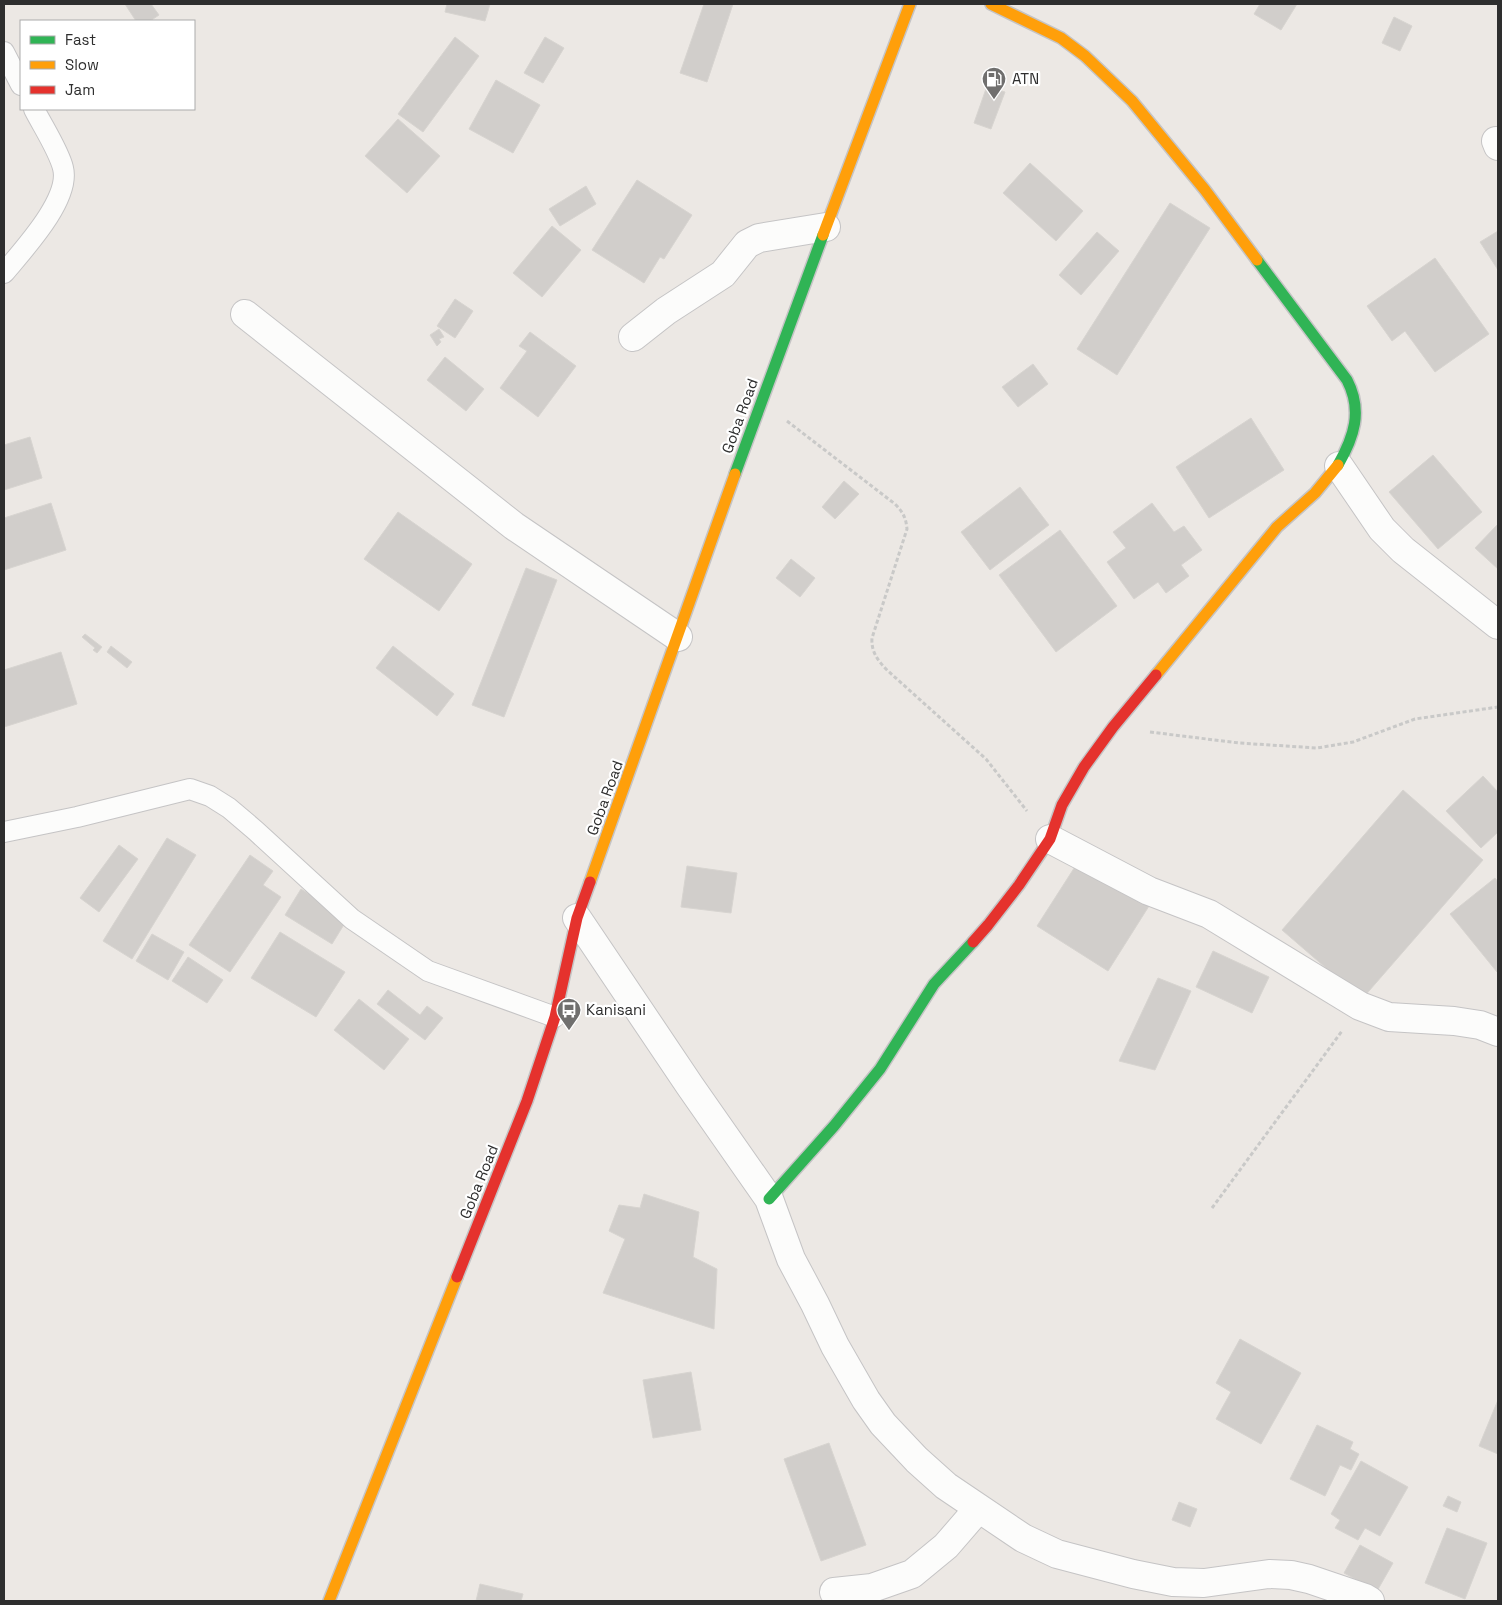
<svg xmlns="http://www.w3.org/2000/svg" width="1502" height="1605" viewBox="0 0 1502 1605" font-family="'Space Grotesk',sans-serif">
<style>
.building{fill:#d1cecb;stroke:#d7d4d0}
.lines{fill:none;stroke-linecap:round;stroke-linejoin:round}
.lane-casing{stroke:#c5c4c5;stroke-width:22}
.street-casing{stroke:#c5c4c5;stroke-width:30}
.fast-casing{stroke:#c5c4c5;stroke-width:14}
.slow-casing{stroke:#c5c4c5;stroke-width:14}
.jam-casing{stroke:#c5c4c5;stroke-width:14}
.path{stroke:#c9c9c8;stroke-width:3;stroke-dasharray:4 2.5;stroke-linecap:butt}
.lane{stroke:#fcfcfb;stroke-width:20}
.street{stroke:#fcfcfb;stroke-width:28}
.fast{stroke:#30b455;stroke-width:11}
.slow{stroke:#ff9f0a;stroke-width:11}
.jam{stroke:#e5322d;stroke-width:11}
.labels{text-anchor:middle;stroke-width:4.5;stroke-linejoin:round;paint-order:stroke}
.poi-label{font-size:15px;fill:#2e2e2e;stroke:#fff;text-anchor:start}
.street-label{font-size:15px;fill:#2e2e2e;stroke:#fff}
</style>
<rect width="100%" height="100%" fill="#ece8e4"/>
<!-- building -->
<g class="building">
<path d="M125,4H151L159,15L150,21H136Z"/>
<path d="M447,4H490L485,21L445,12Z"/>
<path d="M704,4H733L707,82L680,73Z"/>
<path d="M1260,4H1297L1281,30L1254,14Z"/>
<path d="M1394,17L1412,26L1400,51L1382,43Z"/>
<path d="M455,37L479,56L423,132L398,114Z"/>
<path d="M545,37L564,48L543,83L524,73Z"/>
<path d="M496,80L540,105L513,153L469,129Z"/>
<path d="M987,86L1005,92L991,129L974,123Z"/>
<path d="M398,119L440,156L407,193L365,156Z"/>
<path d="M1030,163L1083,211L1056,241L1003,193Z"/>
<path d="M637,180L692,215L664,259L660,257L644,283L592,250Z"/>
<path d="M586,186L596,204L560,226L549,209Z"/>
<path d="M1170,203L1210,228L1117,375L1077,349Z"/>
<path d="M552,226L581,250L542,297L513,273Z"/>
<path d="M1498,231V270L1480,242Z"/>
<path d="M1097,232L1119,251L1081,295L1059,275Z"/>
<path d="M1435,258L1489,334L1435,372L1405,331L1392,341L1367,306Z"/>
<path d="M455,299L473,311L455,338L437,326Z"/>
<path d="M439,329L444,337L439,339L441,342L437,346L430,335Z"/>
<path d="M530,332L576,366L538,417L500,388L527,351L519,346Z"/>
<path d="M445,357L484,389L466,411L427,380Z"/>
<path d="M1033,364L1048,384L1018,407L1002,387Z"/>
<path d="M1251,418L1284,470L1209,518L1176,467Z"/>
<path d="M30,437L42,478L4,490V445Z"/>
<path d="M1433,455L1482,512L1438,549L1389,492Z"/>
<path d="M844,481L859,494L835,519L822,507Z"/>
<path d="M1020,487L1049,525L990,570L961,532Z"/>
<path d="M51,503L66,550L4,570V518Z"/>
<path d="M1152,503L1174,532L1184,526L1202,550L1181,565L1189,576L1166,593L1158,582L1134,599L1107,562L1126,548L1113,532Z"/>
<path d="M398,512L472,564L439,611L364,559Z"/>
<path d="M1498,524V569L1475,548Z"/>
<path d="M1060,530L1117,606L1056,652L999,575Z"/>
<path d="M791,559L815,578L800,597L776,578Z"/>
<path d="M526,568L557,580L504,717L472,705Z"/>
<path d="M85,634L102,647L97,653L93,650L95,648L82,637Z"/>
<path d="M111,646L132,662L127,668L107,652Z"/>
<path d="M393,646L454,694L437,716L376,668Z"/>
<path d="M61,652L77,704L4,727V670Z"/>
<path d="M1483,776L1498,792V832L1481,848L1446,811Z"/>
<path d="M1403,790L1483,860L1362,999L1282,930Z"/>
<path d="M167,838L196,855L132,959L103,941Z"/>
<path d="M119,845L138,859L99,912L80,898Z"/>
<path d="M250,855L273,871L263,885L281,897L230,972L189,945Z"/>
<path d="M1078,862L1149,906L1108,971L1037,926Z"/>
<path d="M687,866L737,873L731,913L681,907Z"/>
<path d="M1495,878L1498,882L1497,972L1450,914Z"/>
<path d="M301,889L348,918L332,944L285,915Z"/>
<path d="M280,932L345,972L316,1017L251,978Z"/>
<path d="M152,934L184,952L168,980L136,961Z"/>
<path d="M1213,951L1269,977L1252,1013L1196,987Z"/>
<path d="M188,957L223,980L207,1003L172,981Z"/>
<path d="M1158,978L1191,991L1155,1070L1119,1061Z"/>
<path d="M388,990L420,1015L427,1006L443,1018L425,1040L377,1004Z"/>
<path d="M359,999L409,1039L384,1070L334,1030Z"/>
<path d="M644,1194L699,1212L693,1257L717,1269L714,1329L603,1293L625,1239L609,1231L619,1205L640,1208Z"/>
<path d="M1240,1339L1301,1373L1261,1444L1216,1419L1231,1392L1216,1383Z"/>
<path d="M691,1372L701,1430L653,1438L643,1380Z"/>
<path d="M1498,1400V1454L1479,1446Z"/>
<path d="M1317,1425L1353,1442L1350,1449L1359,1454L1351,1470L1340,1465L1325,1496L1290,1479Z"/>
<path d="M829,1443L866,1545L821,1561L784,1459Z"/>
<path d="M1361,1461L1408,1487L1380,1536L1365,1528L1358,1540L1335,1528L1340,1520L1331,1514Z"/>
<path d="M1448,1496L1461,1502L1457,1512L1443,1506Z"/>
<path d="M1179,1502L1197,1509L1190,1527L1172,1520Z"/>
<path d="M1447,1528L1487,1543L1465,1599L1425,1583Z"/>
<path d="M1360,1545L1393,1563L1377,1591L1344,1573Z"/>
<path d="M480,1584L523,1594L521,1601H476Z"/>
</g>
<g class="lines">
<defs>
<g id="lane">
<path d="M4,52L21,85"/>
<path d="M4,273C23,250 71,199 63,168C59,151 42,125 34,109"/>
<path d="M4,832L77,817L190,789L210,796L229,808L256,831L352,919L428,971L555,1017"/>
</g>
<g id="street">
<path d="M1496,141L1498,146"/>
<path d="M245,314L514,526L678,637"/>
<path d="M633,337L666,311L723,274L747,244L759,238L826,227"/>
<path d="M1339,466L1382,529L1403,550L1498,625"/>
<path d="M1050,839L1149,891L1209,914L1360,1006L1389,1017L1454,1021L1480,1025L1498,1032"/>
<path d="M577,918L690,1086L769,1199L791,1259L815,1304L835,1346L866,1400L883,1424L917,1460L946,1486L1023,1538L1057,1554L1133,1574L1173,1582L1204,1583L1269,1574L1291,1575L1309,1579L1365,1598L1370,1601"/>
<path d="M834,1592L872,1588L912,1574L946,1546L978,1509"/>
</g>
<g id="fast">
<path d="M1257,260L1347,380C1363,411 1354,437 1338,465"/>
<path d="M735,474L823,235"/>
<path d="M769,1199L834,1126L880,1069L934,984L973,942"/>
</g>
<g id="slow">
<path d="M991,4L1061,38L1085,56L1132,101L1205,190L1257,260"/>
<path d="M823,235L910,4"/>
<path d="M1156,675L1277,527L1315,493L1338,465"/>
<path d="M590,882L735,474"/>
<path d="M329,1601L457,1277"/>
</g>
<g id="jam">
<path d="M973,942L988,925L1019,885L1050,839L1062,805L1084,767L1113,727L1156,675"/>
<path d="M457,1277L527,1101L555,1017L577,918L590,882"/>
</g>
</defs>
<!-- lane casing -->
<use href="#lane" class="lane-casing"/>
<!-- street casing -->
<use href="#street" class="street-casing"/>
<!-- fast casing -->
<use href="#fast" class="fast-casing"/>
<!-- slow casing -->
<use href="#slow" class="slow-casing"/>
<!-- jam casing -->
<use href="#jam" class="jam-casing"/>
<!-- path -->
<g class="path">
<path d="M787,421L895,504C903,512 906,518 907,529L872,638C871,652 878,661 888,671L986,759L1027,811"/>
<path d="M1150,732L1239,743L1317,748L1353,742L1415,719L1498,707"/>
<path d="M1212,1208L1342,1031"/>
</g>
<!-- lane -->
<use href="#lane" class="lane"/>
<!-- street -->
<use href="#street" class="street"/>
<!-- fast -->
<use href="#fast" class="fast"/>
<!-- slow -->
<use href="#slow" class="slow"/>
<!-- jam -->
<use href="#jam" class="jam"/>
</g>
<!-- icons -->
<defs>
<symbol id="fuel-pin" viewBox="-11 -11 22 30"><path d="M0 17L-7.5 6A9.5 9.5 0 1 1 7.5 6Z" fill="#706f6e" stroke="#fff"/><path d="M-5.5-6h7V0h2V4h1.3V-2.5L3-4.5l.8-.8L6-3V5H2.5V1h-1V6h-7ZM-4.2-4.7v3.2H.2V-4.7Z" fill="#fff"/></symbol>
<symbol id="bus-pin" viewBox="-11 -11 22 30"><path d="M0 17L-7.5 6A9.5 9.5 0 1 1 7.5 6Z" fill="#706f6e" stroke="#fff"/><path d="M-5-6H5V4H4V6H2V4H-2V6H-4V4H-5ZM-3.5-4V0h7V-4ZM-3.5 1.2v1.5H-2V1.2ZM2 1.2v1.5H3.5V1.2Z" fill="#fff"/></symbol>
</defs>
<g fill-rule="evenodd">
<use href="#fuel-pin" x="980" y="65" width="28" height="38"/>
<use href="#bus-pin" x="555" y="996" width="28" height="38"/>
</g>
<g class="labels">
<!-- poi labels -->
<g class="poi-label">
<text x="1012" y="84">ATN</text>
<text x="586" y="1015">Kanisani</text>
</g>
<!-- street labels -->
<g class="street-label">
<text transform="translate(740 416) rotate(-70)" y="5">Goba Road</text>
<text transform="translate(605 798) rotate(-70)" y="5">Goba Road</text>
<text transform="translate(479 1182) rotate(-68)" y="5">Goba Road</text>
</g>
</g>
<!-- border -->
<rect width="1502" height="1605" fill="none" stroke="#2e2e2e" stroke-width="10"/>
<!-- legend -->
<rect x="20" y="20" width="175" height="90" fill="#ffffff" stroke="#ababab"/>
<rect x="30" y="36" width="25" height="8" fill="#30b455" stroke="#ababab"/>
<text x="65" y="45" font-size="15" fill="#2e2e2e">Fast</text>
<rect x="30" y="61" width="25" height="8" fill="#ff9f0a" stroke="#ababab"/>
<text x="65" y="70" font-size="15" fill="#2e2e2e">Slow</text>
<rect x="30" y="86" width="25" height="8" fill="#e5322d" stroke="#ababab"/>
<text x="65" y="95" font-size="15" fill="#2e2e2e">Jam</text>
</svg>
